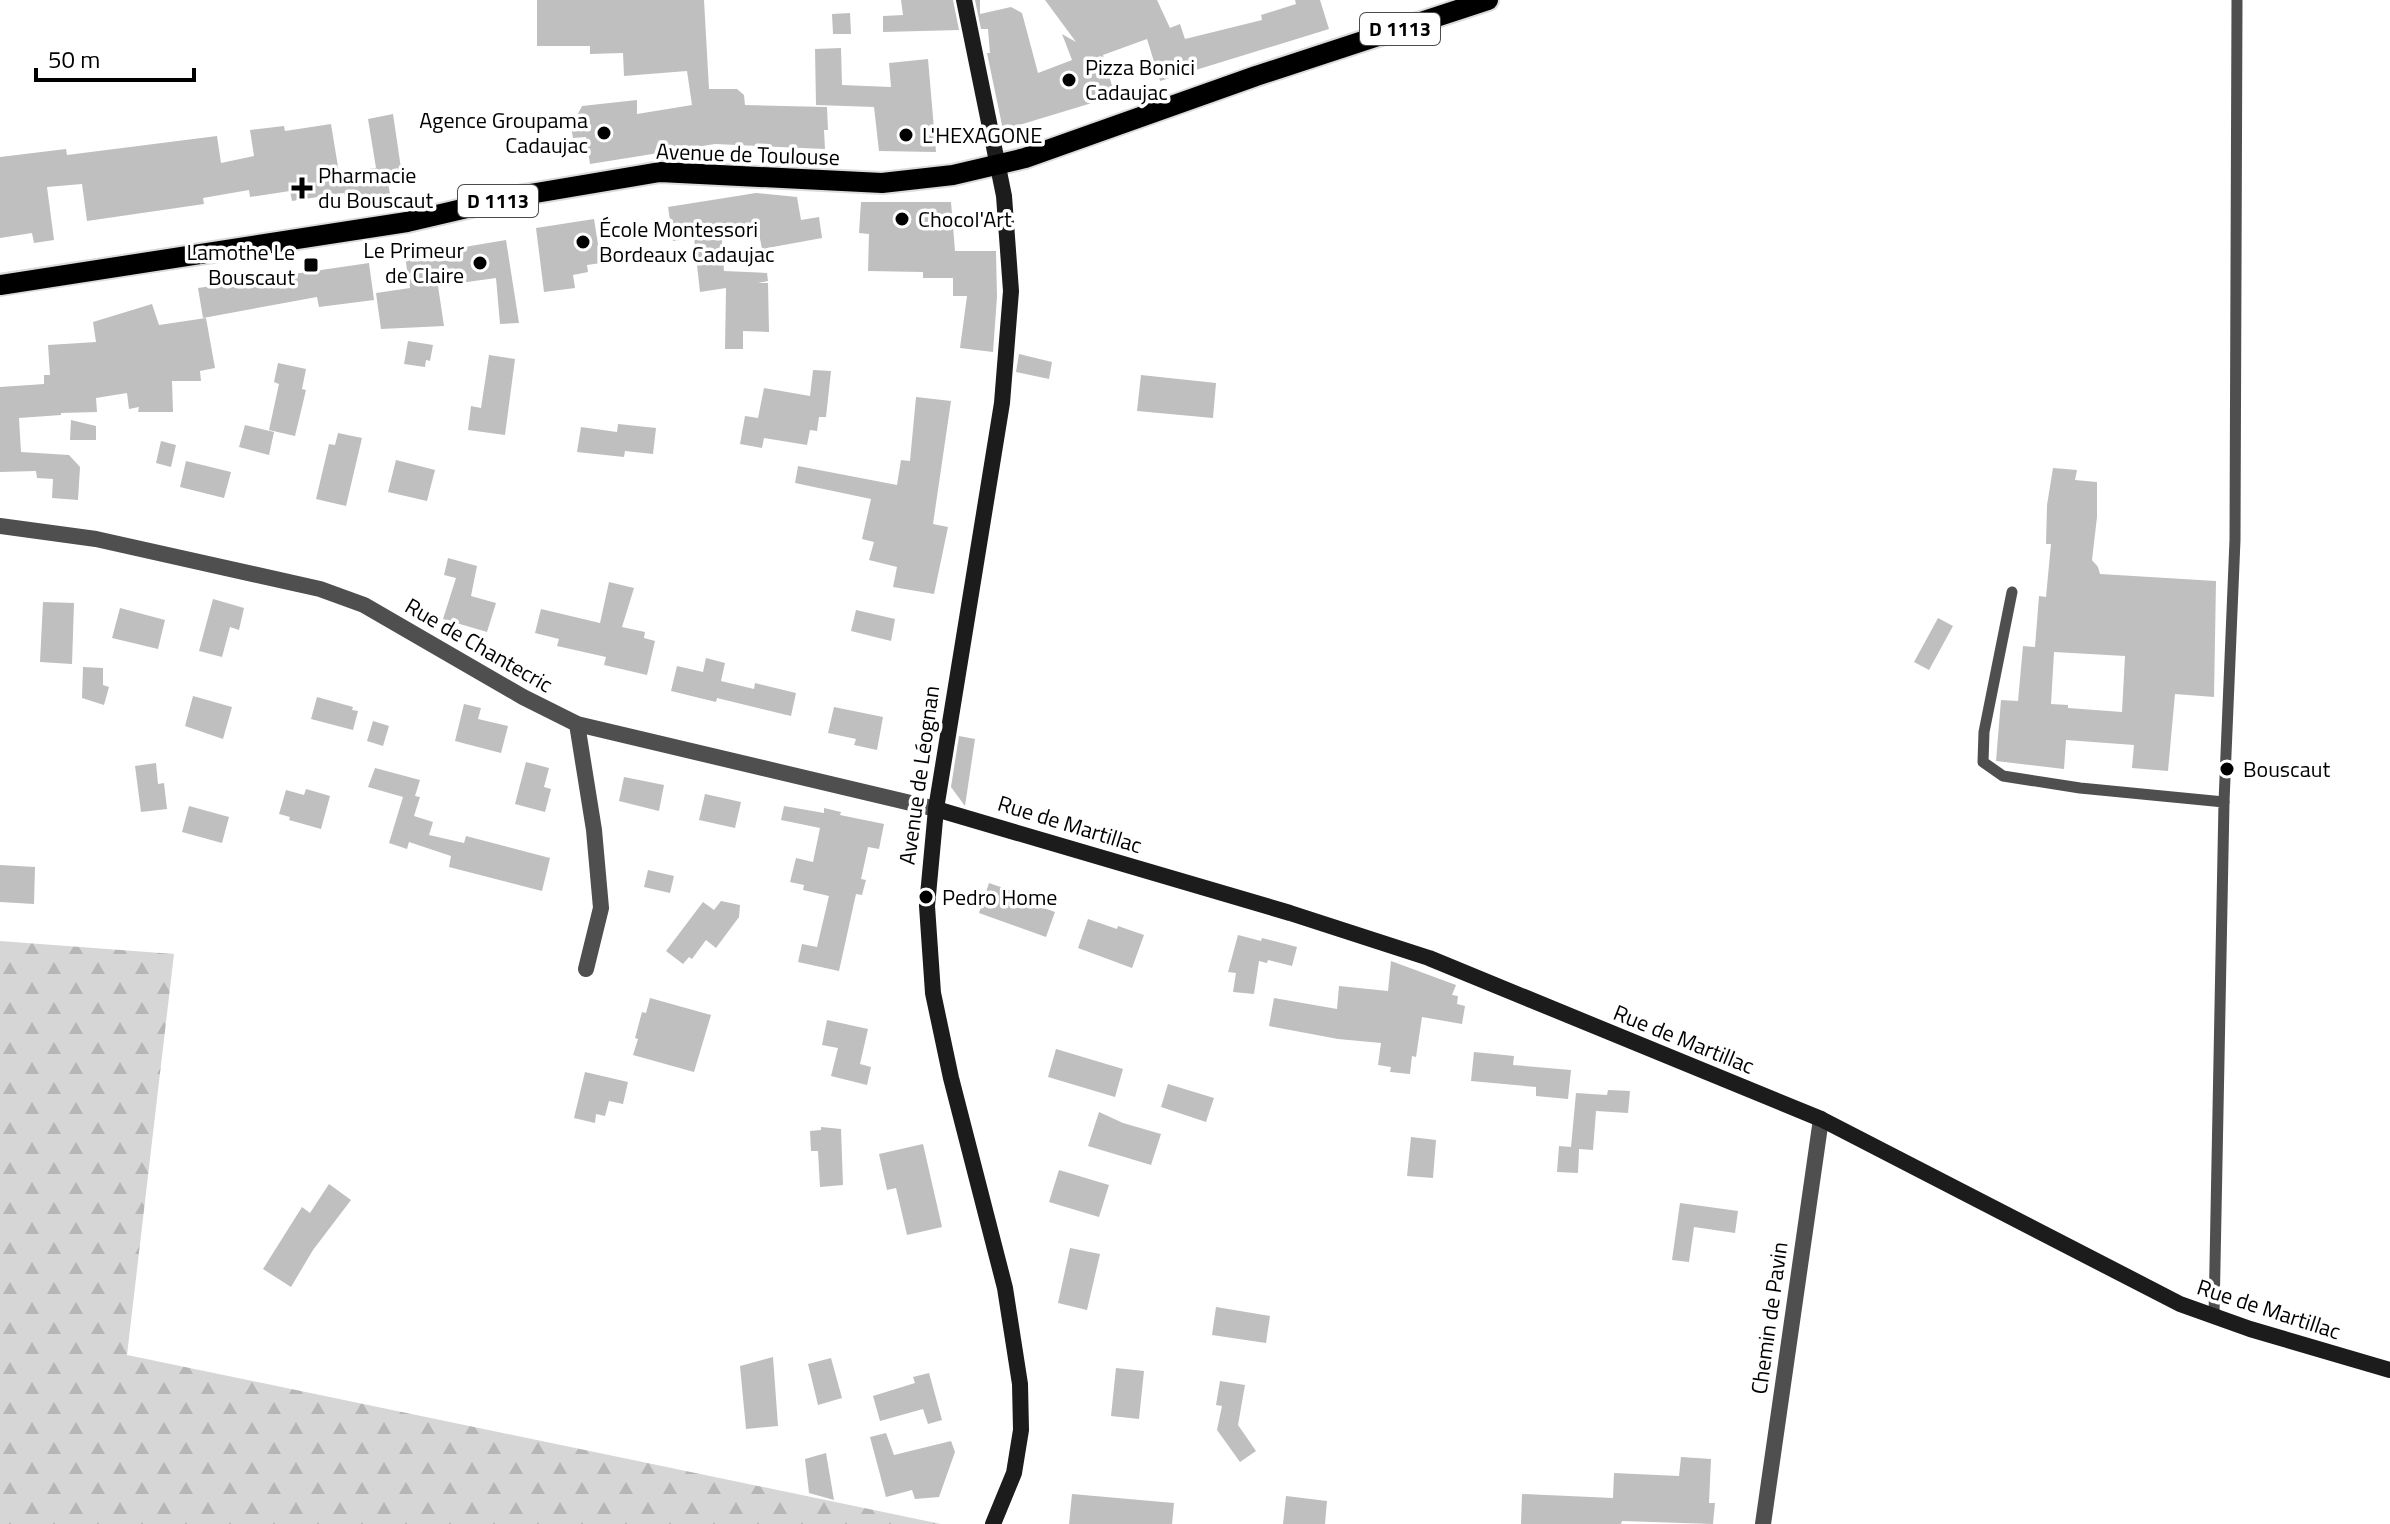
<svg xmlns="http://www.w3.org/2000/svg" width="2390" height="1524" viewBox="0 0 2390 1524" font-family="'Titillium Web',sans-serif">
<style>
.forest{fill:url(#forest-firs)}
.building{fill:#bfbfbf;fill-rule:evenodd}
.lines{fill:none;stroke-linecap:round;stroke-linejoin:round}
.primary-casing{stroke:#dbdbdb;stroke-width:24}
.lane{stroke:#4f4f4f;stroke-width:11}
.street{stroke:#4f4f4f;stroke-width:16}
.secondary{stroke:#1c1c1c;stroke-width:16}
.primary{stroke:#000;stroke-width:20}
.poi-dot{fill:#000;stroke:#fff;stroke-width:3}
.labels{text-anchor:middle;stroke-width:7;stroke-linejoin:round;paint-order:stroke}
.shield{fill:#fff;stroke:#4c4c4c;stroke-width:2}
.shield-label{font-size:20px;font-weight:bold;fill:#000}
.poi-label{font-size:22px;fill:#000;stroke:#fff;text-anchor:start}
.street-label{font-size:22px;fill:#000;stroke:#fff}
</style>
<defs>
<pattern id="forest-firs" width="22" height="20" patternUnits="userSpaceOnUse" patternTransform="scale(2)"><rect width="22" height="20" fill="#d6d6d6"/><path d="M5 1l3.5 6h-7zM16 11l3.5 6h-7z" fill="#b6b6b6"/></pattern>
</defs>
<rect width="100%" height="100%" fill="#fff"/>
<!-- forest -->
<path class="forest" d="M0,941L174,954L127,1355L941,1524H0Z"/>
<!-- building -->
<g class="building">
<path d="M537,0H704L709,89H737L744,95L745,105L827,107L828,130H824L825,149L715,144L590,164L586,137L573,138L571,127L582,106L637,100V114L692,105L687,71L624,76L623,53L590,54V46H537Z"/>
<path d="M901,0H953L959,30L883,32V16L903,15Z"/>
<path d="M975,0H980V14L1011,7L1022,13L1038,73L1072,60L1062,34L1076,42L1045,0H1157L1170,28L1180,24L1185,39L1262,20L1261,15L1296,4L1295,0H1320L1329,29L1160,81L1147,39L1103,55L1115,96L1003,130L987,53H990L988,29H981Z"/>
<path d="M850,13L851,34H833L832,14Z"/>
<path d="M841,48L842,85L891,87L889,63L928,59L936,152L879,151L874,107L816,105L815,49Z"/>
<path d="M393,114L402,175L387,177L390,194L346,201L344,193L292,201L290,191L250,197L249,190L203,198L204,204L87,221L82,184L47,187L54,240L34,243L32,233L0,238V157L66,149L67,155L217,136L221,163L254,156L250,130L284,126L285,131L331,124L339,173L376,168L368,119Z"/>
<path d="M756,193L797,197L801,220L819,217L822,238L762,249L757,223L721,229L724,271L767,273L768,281L758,283H768L769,332L743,331V349H725L726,288L700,292L694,238L673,241L668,207Z"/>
<path d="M861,202H951L955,251H996L997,297L993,352L960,348L967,296H953V278H923V272L868,271L869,234L859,233Z"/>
<path d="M594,219L601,263L587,265L588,272L573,275L575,288L544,292L536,228Z"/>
<path d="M506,240L519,323L500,324L496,278L438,286L444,326L381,329L376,293L410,288L405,257Z"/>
<path d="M369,263L374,300L319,307L317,297L203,318L198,288Z"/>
<path d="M152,304L159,325L206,318L215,368L200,371L201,381H172L173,412H138L139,407L129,409L127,393L96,398L97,412L61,413V415L19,418L21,452L69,455L80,467L78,500L52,498L53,479L37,478L36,471L0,472V387L44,384V375H50L48,345L96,342L93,322Z"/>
<path d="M408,341L433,345L430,361L426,360L425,367L404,364Z"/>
<path d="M1019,354L1052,362L1049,379L1016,372Z"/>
<path d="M489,355L515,359L505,435L468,430L471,406L481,408Z"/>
<path d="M278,363L306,369L302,389L306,390L295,436L269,430L279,384L274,382Z"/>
<path d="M813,370L831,371L826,417H819L817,431L810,430L807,445L764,438L762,448L740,444L745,416L758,418L764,388L810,396Z"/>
<path d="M1141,375L1216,383L1213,418L1137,411Z"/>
<path d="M916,397L951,401L933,524L948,527L934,594L893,587L897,567L869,560L874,542L862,539L871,499L795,483L798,466L897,485L901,460L910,461Z"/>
<path d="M71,420L96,426V440H70Z"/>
<path d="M618,424L656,428L653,454L625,451L624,457L577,452L581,427L617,432Z"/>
<path d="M245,425L274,432L269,455L239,447Z"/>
<path d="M338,433L362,438L346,506L316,499L329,444L335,445Z"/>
<path d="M161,441L176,445L171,467L156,463Z"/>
<path d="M396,460L435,470L427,501L388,492Z"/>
<path d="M186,461L231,472L224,498L180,487Z"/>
<path d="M2053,468L2077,470L2075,480L2097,482V517L2092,560L2098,567L2100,574L2216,581L2214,697L2175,694L2168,771L2132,768L2134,745L2066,740L2064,769L1996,761L2001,700L2018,701L2023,646L2035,647L2039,596L2046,597L2051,544H2046L2047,505ZM2054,652L2125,656L2122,712L2068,708V705L2051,704Z"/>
<path d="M448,558L477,566L471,596L496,603L487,632L443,619L456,578L444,575Z"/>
<path d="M609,582L634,588L622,627L645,632L644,638L655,641L647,675L604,665L606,657L557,646L559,639L535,633L541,609L600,623Z"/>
<path d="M213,599L244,608L239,630L230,627L222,657L199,651Z"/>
<path d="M43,602L74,603L72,664L40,662Z"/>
<path d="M120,608L165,620L158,649L112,638Z"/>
<path d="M856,610L895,619L891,641L851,631Z"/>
<path d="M1938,618L1953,626L1929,670L1914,662Z"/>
<path d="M706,658L725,663L721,681L754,689L755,683L796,693L791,716L717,698L716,702L671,691L677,666L703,672Z"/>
<path d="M83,667L103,668V685L109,687L104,705L82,698Z"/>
<path d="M193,696L232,707L223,739L185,726Z"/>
<path d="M317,697L353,707L352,710L358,711L353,730L311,719Z"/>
<path d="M464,704L481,708L478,719L508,726L501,753L455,741Z"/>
<path d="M834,707L883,717L877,750L854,745L856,739L828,733Z"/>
<path d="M373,721L389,726L383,746L367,741Z"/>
<path d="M959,736L975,739L965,806L951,787Z"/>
<path d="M526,762L549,768L544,787L551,789L545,812L515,804Z"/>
<path d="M156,763L158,784L164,783L167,809L141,812L135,766Z"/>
<path d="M375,768L420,780L415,796L420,797L414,816L433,822L429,835L464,843L466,836L550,858L542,891L449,867L451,856L409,842L407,849L389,843L403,797L368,787Z"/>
<path d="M624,777L664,785L659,811L619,801Z"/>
<path d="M306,789L330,796L321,829L289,820L290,817L279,814L286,790L304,795Z"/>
<path d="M705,794L741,802L735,828L699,820Z"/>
<path d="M189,806L229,817L222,843L182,832Z"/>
<path d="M784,806L824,813V808L841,812L840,815L884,824L879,849L868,847L861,879L866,880L862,895L856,894L839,971L798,962L802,944L817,947L829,896L803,890L804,885L790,882L796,858L813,862L820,828L781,820Z"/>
<path d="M0,865L35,867L34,904L0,902Z"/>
<path d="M648,870L674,876L670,893L644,887Z"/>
<path d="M989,883L1024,895L1022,900L1055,912L1046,937L979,913Z"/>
<path d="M721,901L740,905L739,917L716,948L706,940L692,959L689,957L683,964L666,951L703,902L714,910Z"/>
<path d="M1088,919L1117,929L1118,926L1144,935L1132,968L1078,948Z"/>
<path d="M1238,935L1261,941L1262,938L1297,947L1292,966L1268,960L1267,963L1259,961L1254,994L1233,992L1236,973L1228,972Z"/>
<path d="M1391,961L1456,985L1452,995L1458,996L1457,1004L1465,1006L1462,1024L1422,1017L1416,1057L1412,1056L1410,1074L1390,1072L1391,1067L1378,1065L1381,1043L1338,1039L1269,1026L1274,998L1337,1009L1339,986L1388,991Z"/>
<path d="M650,998L711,1015L694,1072L633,1055L638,1039L635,1038L642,1012L646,1013Z"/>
<path d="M827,1020L868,1029L860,1064L871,1067L867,1085L831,1076L838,1048L822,1045Z"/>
<path d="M1056,1049L1123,1069L1115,1097L1048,1077Z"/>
<path d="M1474,1052L1514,1056L1513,1065L1571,1070L1568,1099L1536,1096V1087L1471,1081Z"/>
<path d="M585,1072L628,1082L623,1104L609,1101L605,1116L596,1114L595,1123L574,1118Z"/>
<path d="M1168,1084L1214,1098L1206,1122L1161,1107Z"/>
<path d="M1608,1090L1630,1091L1628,1113L1596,1111L1593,1150L1579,1149L1578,1173L1557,1172L1559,1146L1571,1147L1576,1093L1607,1095Z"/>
<path d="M1099,1112L1123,1123L1161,1134L1151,1165L1088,1146Z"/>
<path d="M821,1127L841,1129L843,1185L820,1187L818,1151H811L810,1131L821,1130Z"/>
<path d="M1411,1137L1436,1140L1433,1178L1407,1176Z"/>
<path d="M923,1144L942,1227L907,1235L896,1188L887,1190L879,1154Z"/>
<path d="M1059,1170L1109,1185L1099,1217L1049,1202Z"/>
<path d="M329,1184L351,1200L313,1250L291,1287L263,1269L302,1207L310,1213Z"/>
<path d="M1680,1203L1738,1211L1735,1233L1694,1227L1689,1262L1672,1260Z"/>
<path d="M1070,1248L1100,1254L1087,1310L1058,1303Z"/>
<path d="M1216,1307L1270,1316L1266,1343L1212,1335Z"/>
<path d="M773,1357L778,1426L746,1429L740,1366Z"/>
<path d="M831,1358L842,1398L818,1405L808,1364Z"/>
<path d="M1116,1368L1144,1371L1139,1419L1111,1416Z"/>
<path d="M929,1373L942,1420L928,1424L923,1409L880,1421L873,1396L915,1383L913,1377Z"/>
<path d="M1220,1381L1245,1385L1238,1425L1256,1451L1240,1462L1217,1430L1222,1406L1216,1405Z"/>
<path d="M886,1433L894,1455L951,1441L955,1452L939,1497L915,1499L912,1490L886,1497L870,1437Z"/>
<path d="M826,1453L834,1500L809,1493L805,1459Z"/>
<path d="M1681,1457L1711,1459L1709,1503H1715L1713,1524L1622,1521L1621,1524H1521L1522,1494L1613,1498L1614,1473L1679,1476Z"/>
<path d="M1072,1494L1174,1503L1172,1524H1069Z"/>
<path d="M1286,1496L1327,1501L1325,1524H1283Z"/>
</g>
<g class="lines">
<defs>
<path id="primary" d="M0,285L407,222L518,196L660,172L882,183L953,175L1025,158L1256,76L1488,0"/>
</defs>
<!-- primary casing -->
<use href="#primary" class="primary-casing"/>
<!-- lane -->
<g class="lane">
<path d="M2012,592L1984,732L1983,762L2003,776L2080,788L2224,802L2214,1316"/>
<path d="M2224,802L2235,540L2237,0"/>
</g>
<!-- street -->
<g class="street">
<path d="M0,526L96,539L320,589L364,605L523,697L577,724L936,809"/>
<path d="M577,724L594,830L601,908L586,969"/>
<path d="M1763,1524L1821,1119"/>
</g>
<!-- secondary -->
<g class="secondary">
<path d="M964,0L1004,196L1011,291L1002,403L936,809L927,906L933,993L951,1078L1005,1288L1020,1384L1021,1430L1014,1473L993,1524"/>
<path d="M936,809L1290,913L1429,958L1821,1119L2180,1304L2250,1329L2390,1370"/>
</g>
<!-- primary -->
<use href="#primary" class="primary"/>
</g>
<!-- markers -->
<g class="poi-dot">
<circle cx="1069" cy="80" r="8"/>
<circle cx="604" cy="133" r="8"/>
<circle cx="906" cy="135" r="8"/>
<path d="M298 176h8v8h8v8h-8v8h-8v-8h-8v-8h8z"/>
<circle cx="902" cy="219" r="8"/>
<circle cx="583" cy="242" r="8"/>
<circle cx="480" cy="263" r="8"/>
<rect x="303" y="257" width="16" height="16" rx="4"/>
<circle cx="2227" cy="769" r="8"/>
<circle cx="926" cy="897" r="8"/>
</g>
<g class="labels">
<!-- shield labels -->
<g class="shield">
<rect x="1360" y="13" width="80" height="32" rx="6"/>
<rect x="458" y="185" width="80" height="32" rx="6"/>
</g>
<g class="shield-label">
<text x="1400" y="36">D 1113</text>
<text x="498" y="208">D 1113</text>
</g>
<!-- poi labels -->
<g class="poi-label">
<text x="1085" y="75">Pizza Bonici<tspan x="1085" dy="25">Cadaujac</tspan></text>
<text x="588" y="128" text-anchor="end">Agence Groupama<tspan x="588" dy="25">Cadaujac</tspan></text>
<text x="922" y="143">L'HEXAGONE</text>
<text x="318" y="183">Pharmacie<tspan x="318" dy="25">du Bouscaut</tspan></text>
<text x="918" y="227">Chocol'Art</text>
<text x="599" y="237">École Montessori<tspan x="599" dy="25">Bordeaux Cadaujac</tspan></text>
<text x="464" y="258" text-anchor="end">Le Primeur<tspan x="464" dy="25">de Claire</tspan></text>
<text x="295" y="260" text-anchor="end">Lamothe Le<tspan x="295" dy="25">Bouscaut</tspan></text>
<text x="2243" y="777">Bouscaut</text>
<text x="942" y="905">Pedro Home</text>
</g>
<!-- street labels -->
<g class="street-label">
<text transform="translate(748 154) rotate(2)" y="8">Avenue de Toulouse</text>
<text transform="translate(479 645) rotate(30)" y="8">Rue de Chantecric</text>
<text transform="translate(919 775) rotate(-82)" y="8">Avenue de Léognan</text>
<text transform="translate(1070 824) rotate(17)" y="8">Rue de Martillac</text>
<text transform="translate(1684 1039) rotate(22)" y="8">Rue de Martillac</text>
<text transform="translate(2269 1309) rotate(18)" y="8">Rue de Martillac</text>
<text transform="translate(1769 1318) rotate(-82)" y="8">Chemin de Pavin</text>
</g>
</g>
<!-- scale -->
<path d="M36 68v12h158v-12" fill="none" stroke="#000000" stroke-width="4"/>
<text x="48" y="68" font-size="24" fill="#000000" stroke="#ffffff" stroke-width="6" paint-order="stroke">50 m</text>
</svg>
